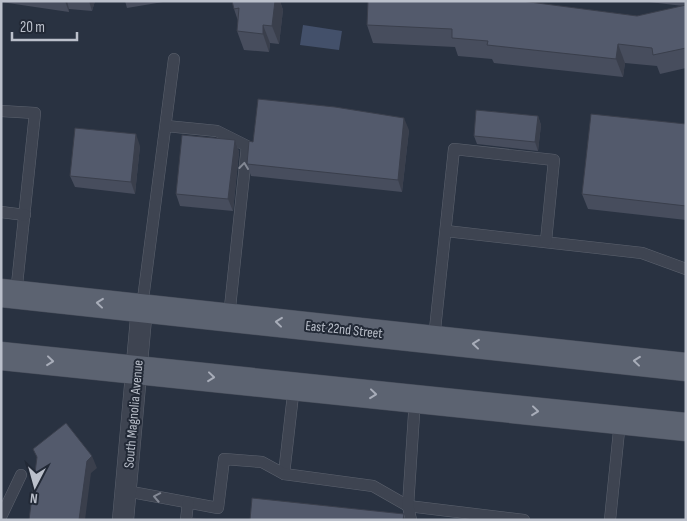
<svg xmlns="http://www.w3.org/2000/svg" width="687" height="521" viewBox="0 0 687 521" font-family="'Sofia Sans Condensed',sans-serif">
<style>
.water{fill:#43506a}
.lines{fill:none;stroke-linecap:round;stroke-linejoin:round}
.lane-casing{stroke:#5c626e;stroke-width:12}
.street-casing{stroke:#5c626e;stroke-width:22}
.primary-casing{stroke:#474d5a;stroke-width:29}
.lane{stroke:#3e4451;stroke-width:11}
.street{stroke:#3e4451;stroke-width:21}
.primary{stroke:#5c6371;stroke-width:28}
.wall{fill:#474d5d}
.shaded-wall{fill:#3a3f4c}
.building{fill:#535a6c;stroke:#3a3f4c}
.oneway{stroke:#838894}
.oneway2{stroke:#a8adb9}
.labels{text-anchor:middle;stroke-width:4;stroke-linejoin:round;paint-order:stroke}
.street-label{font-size:14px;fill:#bbc0cb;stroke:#222936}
</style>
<rect width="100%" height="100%" fill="#293241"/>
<!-- water -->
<path class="water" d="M303,25L342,31L339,50L300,45Z"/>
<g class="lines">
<defs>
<g id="lane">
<path d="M1,111L35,113L16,294"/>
<path d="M166,126L217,131L247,146L229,317"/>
<path d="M1,212L25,215"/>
<path d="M446,231L642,253L686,269"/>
<path d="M142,307L174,59"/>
<path d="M434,339L454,149L554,160L546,241"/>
<path d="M284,474L294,386"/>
<path d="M126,491L218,508L224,459L262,462L284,474L373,486L408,506L524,520"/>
<path d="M1,517L21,475"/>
<path d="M186,520L188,503"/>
<path d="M411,520L408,506L415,399"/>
<path d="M610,520L620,421"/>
</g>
<path id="street" d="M123,520L142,307"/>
<g id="primary">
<path d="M1,293L686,367"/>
<path d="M1,356L686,427"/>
</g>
</defs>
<!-- lane casing -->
<use href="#lane" class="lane-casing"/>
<!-- street casing -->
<use href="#street" class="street-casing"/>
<!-- primary casing -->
<use href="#primary" class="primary-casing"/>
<!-- lane -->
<use href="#lane" class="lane"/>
<!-- street -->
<use href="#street" class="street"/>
<!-- primary -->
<use href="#primary" class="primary"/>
</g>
<!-- wall -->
<g class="wall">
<path d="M1,1H95L92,11L69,9V12L1,2Z"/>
<path d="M125,1H169L127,8Z"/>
<path d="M275,1H280L283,10L279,44L270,43L269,52L244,50L237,31L238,21L234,9Z"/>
<path d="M641,1H686V68L660,74L657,66L625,63L623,77L494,63L492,59L458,56L455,47L373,43L367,25L529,2L637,16L683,6Z"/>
<path d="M538,116L541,125L538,151L477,144L474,136Z"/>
<path d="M686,124V220L588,209L582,194Z"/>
<path d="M409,130L402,192L251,176L247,164L253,142Z"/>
<path d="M235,140L239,152L233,211L180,206L176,194Z"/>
<path d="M140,146L135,194L75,187L70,176Z"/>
</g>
<!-- shaded-wall -->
<g class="shaded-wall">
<path d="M65,1H67L69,9V12Z"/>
<path d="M89,1H95L92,11Z"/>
<path d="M275,1H280L283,10L279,44L272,26Z"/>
<path d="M263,25L270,43L269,52L263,34Z"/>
<path d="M618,44L625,63L623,77L616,59Z"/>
<path d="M538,116L541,125L538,151L535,142Z"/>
<path d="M404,118L409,130L402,192L398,180Z"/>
<path d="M136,134L140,146L135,194L131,182Z"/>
<path d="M235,140L239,152L233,211L228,199Z"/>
<path d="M92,456L97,468L91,473L85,520H79L87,461Z"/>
</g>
<!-- building -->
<g class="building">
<path d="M232,1H275L272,26L263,25V34L237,31L239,8L234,9Z"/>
<path d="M368,1H522L637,16L686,5V48L653,55L652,48L618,44L616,59L487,45L488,41L452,38V29L367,25Z"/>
<path d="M258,99L335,107L404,118L398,180L247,164L249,141L253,142Z"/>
<path d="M476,110L538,116L535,142L474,136Z"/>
<path d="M591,114L686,124V206L582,194Z"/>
<path d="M75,128L136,134L131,182L70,176Z"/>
<path d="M182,135L235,140L228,199L176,194Z"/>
<path d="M66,423L92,456L87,461L79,520H29L37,457L33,449Z"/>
<path d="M252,498L404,514L403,520H250Z"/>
<path d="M192,518L211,520H192Z"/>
</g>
<!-- one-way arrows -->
<defs><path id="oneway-chevron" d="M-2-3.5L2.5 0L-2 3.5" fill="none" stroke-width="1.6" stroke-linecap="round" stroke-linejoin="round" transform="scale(1.25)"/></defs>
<g class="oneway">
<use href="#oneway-chevron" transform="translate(244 166) rotate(-83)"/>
<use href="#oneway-chevron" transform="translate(157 497) rotate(-169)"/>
</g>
<g class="oneway2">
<use href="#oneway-chevron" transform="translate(100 303) rotate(-174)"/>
<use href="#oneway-chevron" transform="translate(279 322) rotate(-174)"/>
<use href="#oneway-chevron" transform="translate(476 344) rotate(-174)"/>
<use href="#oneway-chevron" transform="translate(50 361) rotate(6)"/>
<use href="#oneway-chevron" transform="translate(637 361) rotate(-174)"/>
<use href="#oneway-chevron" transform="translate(211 377) rotate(6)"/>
<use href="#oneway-chevron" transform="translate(373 394) rotate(6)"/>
<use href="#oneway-chevron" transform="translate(535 411) rotate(6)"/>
</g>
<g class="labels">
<!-- street labels -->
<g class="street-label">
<text transform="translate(344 329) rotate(6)" y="5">East 22nd Street</text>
<text transform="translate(133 414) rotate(-85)" y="5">South Magnolia Avenue</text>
</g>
</g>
<!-- border -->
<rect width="687" height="521" fill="none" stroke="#bbc0cb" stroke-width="5"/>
<!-- north arrow -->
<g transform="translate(35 486) rotate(186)" stroke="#222936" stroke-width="4" paint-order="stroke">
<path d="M0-4L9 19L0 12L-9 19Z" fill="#bbc0cb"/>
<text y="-8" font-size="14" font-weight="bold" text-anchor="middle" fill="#bbc0cb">N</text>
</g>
<!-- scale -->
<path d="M12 32v8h65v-8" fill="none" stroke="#bbc0cb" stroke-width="2.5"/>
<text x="20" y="32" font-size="15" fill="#bbc0cb" stroke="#222936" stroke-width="4" paint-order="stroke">20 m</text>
</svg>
